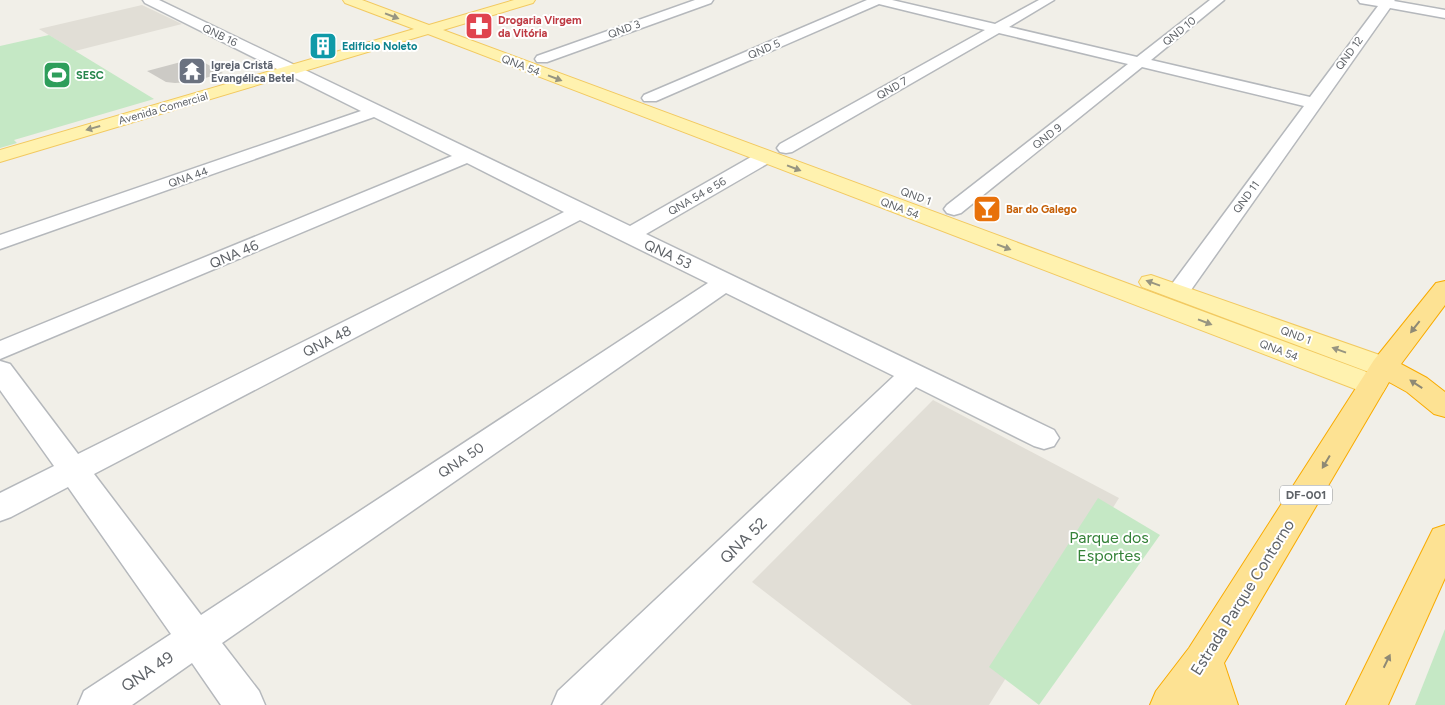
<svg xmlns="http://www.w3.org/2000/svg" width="1445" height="705" viewBox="0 0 1445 705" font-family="Figtree,sans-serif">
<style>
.education{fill:#e1ded6}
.green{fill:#c5e8c5}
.building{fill:#cccac5}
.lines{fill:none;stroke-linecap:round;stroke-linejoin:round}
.minor-casing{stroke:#b5b8bc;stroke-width:3}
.major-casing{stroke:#f2c960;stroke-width:2}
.highway-casing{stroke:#f9ab00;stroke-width:2}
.minor{fill:#fff;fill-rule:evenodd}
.major{fill:#fff2af;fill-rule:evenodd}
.highway{fill:#fde293;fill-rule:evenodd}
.oneway{fill:#979581}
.oneway2{fill:#8e8975}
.labels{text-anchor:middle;stroke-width:4;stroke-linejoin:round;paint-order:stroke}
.far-health-label{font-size:11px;font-weight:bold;fill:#be3a42;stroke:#fff;text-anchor:start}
.far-street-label{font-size:11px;fill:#5f6368;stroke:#fff}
.far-culture-label{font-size:11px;font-weight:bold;fill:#0d838f;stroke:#fff;text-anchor:start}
.far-worship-label{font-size:11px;font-weight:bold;fill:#5b616d;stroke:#fff;text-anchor:start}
.far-leisure-label{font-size:11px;font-weight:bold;fill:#27864d;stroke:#fff;text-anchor:start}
.far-food-label{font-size:11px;font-weight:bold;fill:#c56008;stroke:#fff;text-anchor:start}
.shield{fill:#fff;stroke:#8f9295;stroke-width:1}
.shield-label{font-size:12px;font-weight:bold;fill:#5f6368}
.street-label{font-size:14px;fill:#5f6368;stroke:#fff}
.near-park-label{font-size:16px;fill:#348238;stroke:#fff}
.near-street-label{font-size:16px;fill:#5f6368;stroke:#fff}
</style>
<rect width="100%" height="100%" fill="#f1efe8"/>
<!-- education -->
<g class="education">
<path d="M142,5L182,24L75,51L39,29Z"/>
<path d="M933,400L1119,498L989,705H912L752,582Z"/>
</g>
<!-- green -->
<g class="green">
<path d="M49,35L154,99L14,140L17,143L0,148V46Z"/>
<path d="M1098,498L1160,535L1039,705L989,667Z"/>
<path d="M1445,629V705H1415Z"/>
</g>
<!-- building -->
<path class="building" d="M196,58L223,73L191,82L175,83L166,82L147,71Z"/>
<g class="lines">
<defs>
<g id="minor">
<path d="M143,0H159L630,226L758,153L765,151L772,153L774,157L772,161L646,234L1054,430L1059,438L1054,446L1044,449L1034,446L916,387L600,705H552L558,691L894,376L726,293L222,643L259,691L265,705H221L192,663L132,705H78L84,691L171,634L68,487L11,517L0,521V493L54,466L0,390V361L10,364L78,454L564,212L467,163L0,359V341L452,156L374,117L0,249V235L361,111L145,3ZM580,220L708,283L201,615L94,474Z"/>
<path d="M695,0H713L711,3L547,62H537L535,59L537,56Z"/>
<path d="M867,0H892L995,24L1039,0H1054L1009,27L1137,57L1210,0H1224L1151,60L1310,97L1378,6L1360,3L1358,0H1395L1394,1L1445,10V18L1390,8L1186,297L1178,299L1170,297L1166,292L1304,106L1142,67L961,213L954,215L947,213L944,209L947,205L1128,64L999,33L792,152L786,153L780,152L777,148L780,144L985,30L879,4L656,101H644L642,98L644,95Z"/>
</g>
<g id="major">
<path d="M343,0H362L429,25L514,0H535L533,3L443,30L1383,378L1387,385L1383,392L1373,395L1363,392L428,34L0,162V150L414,29L345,3Z"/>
<path d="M1151,275L1394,360L1398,367L1394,374L1384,376L1374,374L1142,287L1139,282L1142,277Z"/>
</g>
<g id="highway">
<path d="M1445,281V305L1401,364L1427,378L1445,392V417L1434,414L1407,392L1389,382L1224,663L1238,705H1150L1156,691L1189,648L1374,360L1436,283Z"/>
<path d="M1445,525V578L1388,705H1346L1433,529Z"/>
</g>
</defs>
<!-- minor casing -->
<use href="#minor" class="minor-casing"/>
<!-- major casing -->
<use href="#major" class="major-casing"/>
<!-- highway casing -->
<use href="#highway" class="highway-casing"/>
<!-- minor -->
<use href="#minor" class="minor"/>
<!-- major -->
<use href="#major" class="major"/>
<!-- highway -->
<use href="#highway" class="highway"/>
</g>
<!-- one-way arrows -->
<defs><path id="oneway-solid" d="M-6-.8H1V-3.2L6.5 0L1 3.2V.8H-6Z" transform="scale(1.25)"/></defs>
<g class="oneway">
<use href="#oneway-solid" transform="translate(392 16) rotate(21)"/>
<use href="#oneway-solid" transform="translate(555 78) rotate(21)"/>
<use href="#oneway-solid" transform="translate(93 128) rotate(164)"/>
<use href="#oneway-solid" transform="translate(794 168) rotate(21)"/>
<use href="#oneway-solid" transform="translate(1004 247) rotate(21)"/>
<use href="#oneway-solid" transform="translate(1153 283) rotate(-160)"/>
<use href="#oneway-solid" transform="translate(1205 322) rotate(21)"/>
<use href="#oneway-solid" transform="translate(1339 350) rotate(-160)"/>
</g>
<g class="oneway2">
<use href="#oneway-solid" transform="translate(1415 327) rotate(128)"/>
<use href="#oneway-solid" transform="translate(1416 384) rotate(-147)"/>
<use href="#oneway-solid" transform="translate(1326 462) rotate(121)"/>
<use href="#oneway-solid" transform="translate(1387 661) rotate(-64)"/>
</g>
<!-- icons -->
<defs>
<symbol id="pharmacy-square" viewBox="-11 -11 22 22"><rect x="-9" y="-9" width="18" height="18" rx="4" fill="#e0444e" stroke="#fff"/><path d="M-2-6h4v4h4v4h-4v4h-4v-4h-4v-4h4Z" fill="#fff"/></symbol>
<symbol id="building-square" viewBox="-11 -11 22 22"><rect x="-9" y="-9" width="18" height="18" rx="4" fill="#0f9aa8" stroke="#fff"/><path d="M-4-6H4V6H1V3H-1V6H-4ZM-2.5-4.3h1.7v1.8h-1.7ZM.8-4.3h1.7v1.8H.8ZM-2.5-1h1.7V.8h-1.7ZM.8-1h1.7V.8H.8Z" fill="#fff"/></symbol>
<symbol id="temple-square" viewBox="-11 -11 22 22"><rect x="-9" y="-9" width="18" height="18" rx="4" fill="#6b7280" stroke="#fff"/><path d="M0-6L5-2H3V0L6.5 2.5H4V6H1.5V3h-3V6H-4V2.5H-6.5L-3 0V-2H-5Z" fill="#fff"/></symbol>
<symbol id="stadium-square" viewBox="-11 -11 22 22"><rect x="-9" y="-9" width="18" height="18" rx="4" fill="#2e9e5b" stroke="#fff"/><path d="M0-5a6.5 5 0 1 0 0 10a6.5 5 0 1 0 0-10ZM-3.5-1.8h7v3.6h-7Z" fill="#fff"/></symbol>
<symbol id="bar-square" viewBox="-11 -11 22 22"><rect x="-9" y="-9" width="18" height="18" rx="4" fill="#e8710a" stroke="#fff"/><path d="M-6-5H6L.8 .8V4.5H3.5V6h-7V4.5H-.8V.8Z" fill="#fff"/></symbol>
</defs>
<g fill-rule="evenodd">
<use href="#pharmacy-square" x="463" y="10" width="32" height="32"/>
<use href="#building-square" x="307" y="30" width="32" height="32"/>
<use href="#temple-square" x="176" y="55" width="32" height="32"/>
<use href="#stadium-square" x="41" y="59" width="32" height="32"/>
<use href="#bar-square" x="971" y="193" width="32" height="32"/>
</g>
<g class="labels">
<!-- far-health labels -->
<g class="far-health-label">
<text x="498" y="24">Drogaria Virgem<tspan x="498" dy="13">da Vitória</tspan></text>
</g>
<!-- far-street labels -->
<g class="far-street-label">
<text transform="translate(624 29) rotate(-20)" y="4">QND 3</text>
<text transform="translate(1179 31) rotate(-39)" y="4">QND 10</text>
<text transform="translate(220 35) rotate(26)" y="4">QNB 16</text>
<text transform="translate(764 49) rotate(-23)" y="4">QND 5</text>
<text transform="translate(1349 53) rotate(-54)" y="4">QND 12</text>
<text transform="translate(521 65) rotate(21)" y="4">QNA 54</text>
<text transform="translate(892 88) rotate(-30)" y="4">QND 7</text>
<text transform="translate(163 108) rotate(-16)" y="4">Avenida Comercial</text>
<text transform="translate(1047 136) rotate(-38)" y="4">QND 9</text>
<text transform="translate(188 177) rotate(-19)" y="4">QNA 44</text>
<text transform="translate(697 196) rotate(-30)" y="4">QNA 54 e 56</text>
<text transform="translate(916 196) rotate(20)" y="4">QND 1</text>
<text transform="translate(1246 197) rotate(-54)" y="4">QND 11</text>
<text transform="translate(900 208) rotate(21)" y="4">QNA 54</text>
<text transform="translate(1296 335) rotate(20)" y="4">QND 1</text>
<text transform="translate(1279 350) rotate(21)" y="4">QNA 54</text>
</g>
<!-- far-culture labels -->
<g class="far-culture-label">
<text x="342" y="50">Edificio Noleto</text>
</g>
<!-- far-worship labels -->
<g class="far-worship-label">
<text x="211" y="69">Igreja Cristã<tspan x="211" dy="13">Evangélica Betel</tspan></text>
</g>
<!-- far-leisure labels -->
<g class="far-leisure-label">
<text x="76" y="79">SESC</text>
</g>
<!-- far-food labels -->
<g class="far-food-label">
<text x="1006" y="213">Bar do Galego</text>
</g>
<!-- shield labels -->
<rect class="shield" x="1280" y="485.5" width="52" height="19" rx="4"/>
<g class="shield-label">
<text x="1306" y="499">DF-001</text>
</g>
<!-- street labels -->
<g class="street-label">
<text transform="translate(234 254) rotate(-23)" y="5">QNA 46</text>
<text transform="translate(668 254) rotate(25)" y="5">QNA 53</text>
<text transform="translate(327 341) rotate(-27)" y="5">QNA 48</text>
<text transform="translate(461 460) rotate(-34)" y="5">QNA 50</text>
</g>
<!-- near-park labels -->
<g class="near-park-label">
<text x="1109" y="543">Parque dos<tspan x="1109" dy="18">Esportes</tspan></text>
</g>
<!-- near-street labels -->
<g class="near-street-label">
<text transform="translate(743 540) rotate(-44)" y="6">QNA 52</text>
<text transform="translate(1242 597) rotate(-58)" y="6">Estrada Parque Contorno</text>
<text transform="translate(147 671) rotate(-34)" y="6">QNA 49</text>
</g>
</g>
</svg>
